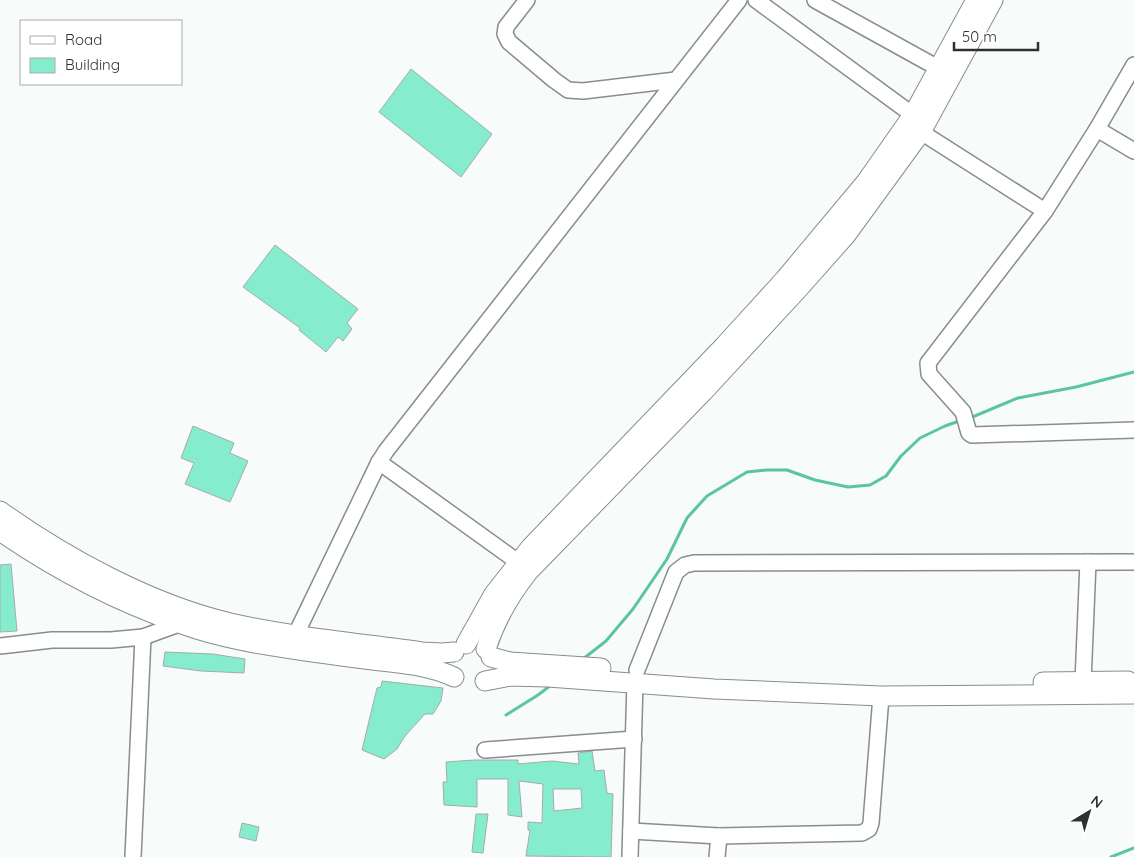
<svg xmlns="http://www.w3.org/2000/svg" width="1134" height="857" viewBox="0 0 1134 857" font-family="Quicksand,sans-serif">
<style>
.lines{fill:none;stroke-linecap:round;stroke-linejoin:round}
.stream{stroke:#5bc3a6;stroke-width:3}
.building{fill:#86ecce;stroke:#a7abaa;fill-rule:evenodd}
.minor-casing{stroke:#898d8b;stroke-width:18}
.major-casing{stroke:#898d8b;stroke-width:21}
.minor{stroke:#fff;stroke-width:15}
.major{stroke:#fff;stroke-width:19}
</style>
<rect width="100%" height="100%" fill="#f7fbfa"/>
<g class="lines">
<!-- stream -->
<g class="stream">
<path d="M970,418L1018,398L1076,387L1134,372"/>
<path d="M583,659L606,641L633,609L667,559L687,518L707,496L747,472L767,470H787L815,480L848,487L870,485L886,476L901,456L920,438L945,426L962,420"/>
<path d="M506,715L538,695L551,685"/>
<path d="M1111,857L1134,848"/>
</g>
</g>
<!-- building -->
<g class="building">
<path d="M411,69L492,134L461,177L379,112Z"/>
<path d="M275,245L358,309L347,323L352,329L343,341L338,337L326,352L299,330L300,328L243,287Z"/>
<path d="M193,426L234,443L230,453L248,461L230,502L185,484L194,463L181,458Z"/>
<path d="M11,564L17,631L0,632V565Z"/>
<path d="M165,652L213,654L245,659L244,673L201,671L163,666Z"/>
<path d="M382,681L443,688L441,701L433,714H425L405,736L397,749L384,759L362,750L377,688L381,687Z"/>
<path d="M592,751L595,771L604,770L607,793L613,794L611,857L526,856L530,830H528V822L542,823L543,784L519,781L522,817L508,815V779H477V807L444,805L443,782H447L446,762L474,760H518V764L552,761L579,764L578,753ZM553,789H581L582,808L554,811Z"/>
<path d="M476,814H488L483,853L472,852Z"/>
<path d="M242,823L259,827L256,841L239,837Z"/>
</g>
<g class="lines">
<defs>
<g id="minor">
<path d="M527,0L506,27L505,34L509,42L554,80L568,90L583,91L676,80"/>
<path d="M756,0L913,115"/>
<path d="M815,0L938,68"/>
<path d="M1134,65L1097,129L1045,211L928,363L929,374L963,412L969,433L972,435L1134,430"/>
<path d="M1097,129L1134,151"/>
<path d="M921,132L1045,211"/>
<path d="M379,462L518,562"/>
<path d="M296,634L379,462L386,451L739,0"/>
<path d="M0,646L52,640H111L143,637L179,624"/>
<path d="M637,670L676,572L685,565L694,563L1134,562"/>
<path d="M1083,682L1088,562"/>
<path d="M485,750L634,739"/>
<path d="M631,831L719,836L862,833L869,829L871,823L881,696"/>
<path d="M133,857L143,637"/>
<path d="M630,857L635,682"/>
<path d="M717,857L719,836"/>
</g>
<g id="major">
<path d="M0,511C66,558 150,604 230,623C293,637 358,643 422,652L442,653L454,652"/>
<path d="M0,531C55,569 116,601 179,623C213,636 250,643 286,648C318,653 349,657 381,661C406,664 431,666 454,677"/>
<path d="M466,644L494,594L531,547L724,346L785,279L866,182L913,115L976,0"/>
<path d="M486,649C495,621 509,596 528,572L703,392L799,288L846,235L921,132L993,0"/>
<path d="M491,657L510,662L601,668"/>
<path d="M485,681L510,676L548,677L714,689L881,696L1134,694"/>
<path d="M1043,682L1128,681"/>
</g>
</defs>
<!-- minor casing -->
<use href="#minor" class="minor-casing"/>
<!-- major casing -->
<use href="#major" class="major-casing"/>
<!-- minor -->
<use href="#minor" class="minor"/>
<!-- major -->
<use href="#major" class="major"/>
</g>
<!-- legend -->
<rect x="20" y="20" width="162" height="65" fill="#ffffff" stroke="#acacac"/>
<rect x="30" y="36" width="25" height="8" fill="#ffffff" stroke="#acacac"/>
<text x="65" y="45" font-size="15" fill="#2f3030">Road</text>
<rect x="30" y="58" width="25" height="15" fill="#86ecce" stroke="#acacac"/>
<text x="65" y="70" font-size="15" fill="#2f3030">Building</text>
<!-- north arrow -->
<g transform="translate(1089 812) rotate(38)" stroke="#ffffff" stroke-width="4" paint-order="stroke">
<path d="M0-4L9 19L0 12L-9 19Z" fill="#2f3030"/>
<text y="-8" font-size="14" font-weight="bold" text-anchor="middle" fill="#2f3030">N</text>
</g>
<!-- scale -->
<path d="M954 42v8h84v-8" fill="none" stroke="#2f3030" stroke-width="2.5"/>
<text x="962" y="42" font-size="15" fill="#2f3030" stroke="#ffffff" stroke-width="4" paint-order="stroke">50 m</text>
</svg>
